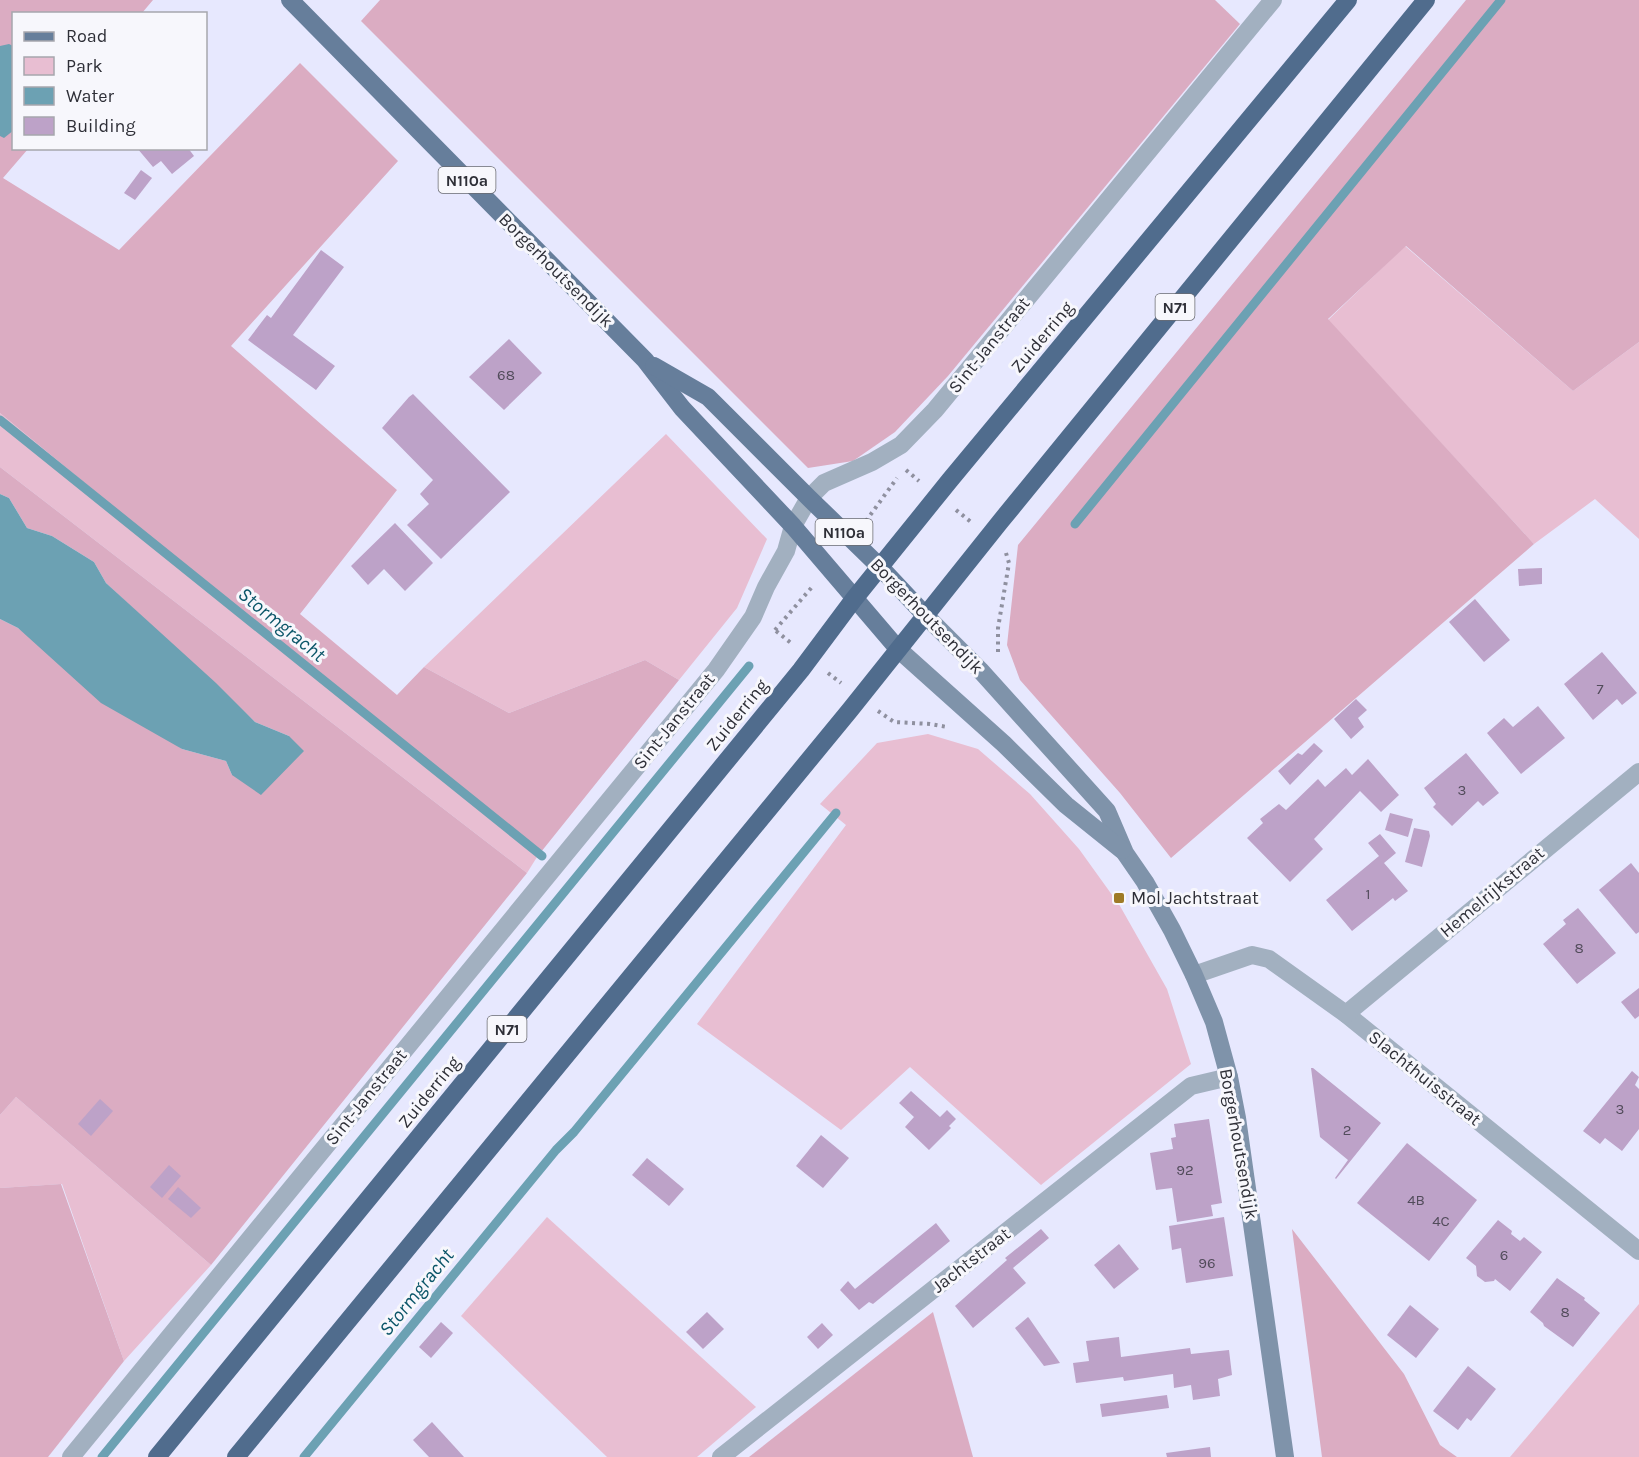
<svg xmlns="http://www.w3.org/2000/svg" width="1639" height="1457" viewBox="0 0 1639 1457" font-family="Karla,sans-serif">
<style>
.green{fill:#e8bed2}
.forest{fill:#dbacc2}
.water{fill:#6ca1b3}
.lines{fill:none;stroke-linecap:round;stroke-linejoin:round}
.stream{stroke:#6ca1b3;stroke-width:9}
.building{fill:#bda2c8}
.path{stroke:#8f909f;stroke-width:4;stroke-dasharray:3 4.5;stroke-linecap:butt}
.street{stroke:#a2b0c0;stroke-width:18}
.secondary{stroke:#7f93aa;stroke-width:18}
.primary{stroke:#667e9b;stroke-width:18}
.highway{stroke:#506c8d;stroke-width:18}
.poi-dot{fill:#9e7a26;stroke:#f7f7fc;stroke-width:2}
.labels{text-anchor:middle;stroke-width:6;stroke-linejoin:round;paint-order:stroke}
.number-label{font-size:15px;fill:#524c5b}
.shield{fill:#f7f7fc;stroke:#6a6b72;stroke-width:1.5}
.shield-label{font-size:16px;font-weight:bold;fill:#2e2f37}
.street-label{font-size:18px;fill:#2e2f37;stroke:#f7f7fc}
.poi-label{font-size:18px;fill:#2e2f37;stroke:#f7f7fc;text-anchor:start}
.water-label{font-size:20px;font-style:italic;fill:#0a5568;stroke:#f7f7fc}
</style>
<rect width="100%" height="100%" fill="#e7e8fe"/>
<!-- green -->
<g class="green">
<path d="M1405,246L1573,391L1639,342V539L1595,499L1534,544L1328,320Z"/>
<path d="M0,413L537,857L527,873L0,467Z"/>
<path d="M666,434L767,539L737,608L679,680L645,660L509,713L424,667Z"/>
<path d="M928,734L978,749L1030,794L1079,849L1120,906L1167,989L1191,1064L1041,1185L910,1067L841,1130L697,1024L846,825L820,804L877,743Z"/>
<path d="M16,1097L211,1265L124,1361L62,1184L0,1188V1115Z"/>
<path d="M547,1217L756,1407L697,1457H607L461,1316Z"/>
<path d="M1639,1304V1457H1510Z"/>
</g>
<!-- forest -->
<g class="forest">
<path d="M0,0H153L142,13L14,14V148L28,149L3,178L119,250L300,63L398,161L231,346L397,490L300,614L397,695L424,667L509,713L645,660L679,680L537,857L0,413Z"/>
<path d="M380,0H1215L1240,24L948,376L895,432L853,461L808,468L361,21Z"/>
<path d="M1466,0H1639V342L1573,391L1406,246L1328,319L1534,544L1171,858L1120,793L1020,680L1007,645L1018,545Z"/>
<path d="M0,467L527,873L211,1265L16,1097L0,1115V619L18,628L182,749L226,761L232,775L289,736L255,722L106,583L94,562L52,536L27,528L9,498L0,494Z"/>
<path d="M61,1184L124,1361L48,1457H0V1188Z"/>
<path d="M1292,1229L1404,1374L1440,1445L1457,1457H1322Z"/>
<path d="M933,1312L973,1457H749Z"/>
</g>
<!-- water -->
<g class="water">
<path d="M9,44L13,46L14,130L4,138L0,136V46Z"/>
<path d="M0,494L9,498L27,528L52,536L94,562L106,583L216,683L255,722L289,736L304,751L261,795L232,775L226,761L182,749L101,703L18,628L0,619Z"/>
</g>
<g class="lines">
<!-- stream -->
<g class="stream">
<path d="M0,420L542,856"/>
<path d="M1075,524L1501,0"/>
<path d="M102,1457L749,666"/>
<path d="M304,1457L556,1150L574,1132L836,813"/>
</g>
</g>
<!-- building -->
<g class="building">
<path d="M137,148H188L194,156L172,174L161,161L153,167Z"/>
<path d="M141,170L152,178L135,200L124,193Z"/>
<path d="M321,250L344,267L293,335L335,366L316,390L248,340L267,315L271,318Z"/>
<path d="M509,339L542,373L504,410L469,377Z"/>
<path d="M413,394L510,492L441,559L407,525L429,504L420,494L433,480L382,428L409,397Z"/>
<path d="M395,523L433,563L405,591L384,569L368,585L351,566Z"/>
<path d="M1542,568V584L1519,586L1518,569Z"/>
<path d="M1475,599L1510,640L1484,662L1449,622Z"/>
<path d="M1602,652L1637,693L1622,705L1617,699L1593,720L1564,684Z"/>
<path d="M1356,699L1367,710L1358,718L1364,727L1351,739L1334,719Z"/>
<path d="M1538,706L1565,738L1521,774L1487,733L1504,718L1513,727Z"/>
<path d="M1314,743L1323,751L1290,785L1278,771L1298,753L1302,755Z"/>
<path d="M1466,753L1499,793L1483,806L1478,801L1452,826L1433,807L1436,804L1424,788Z"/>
<path d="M1368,759L1399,795L1381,812L1360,791L1314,839L1323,849L1290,882L1247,838L1263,823L1260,819L1279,804L1286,810L1318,779L1325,787L1346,768L1352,775Z"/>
<path d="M1390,813L1413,819L1408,837L1385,830Z"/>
<path d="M1414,828L1429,831L1430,836L1422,867L1405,862Z"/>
<path d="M1380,834L1396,853L1384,863L1408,891L1395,901L1393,898L1352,931L1326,900L1379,856L1368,843Z"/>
<path d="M1631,863L1639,873V932L1636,934L1599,890Z"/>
<path d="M1578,908L1616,953L1577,984L1543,944L1566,924L1563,920Z"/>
<path d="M1639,988V1016L1635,1019L1621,1002Z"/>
<path d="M1311,1068H1313L1381,1123L1336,1179L1335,1178L1348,1160L1320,1137Z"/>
<path d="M1632,1071L1639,1077L1635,1085L1639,1089V1129L1622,1151L1605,1138L1600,1144L1583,1131Z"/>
<path d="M911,1091L940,1117L947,1110L956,1119L949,1126L951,1128L929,1150L905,1127L914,1117L899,1103Z"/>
<path d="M100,1099L113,1111L91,1136L78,1124Z"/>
<path d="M1209,1119L1222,1203L1211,1205L1213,1216L1177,1222L1172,1188L1156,1190L1150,1153L1173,1149L1171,1138L1176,1137L1174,1124Z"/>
<path d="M821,1135L849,1158L823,1188L796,1166Z"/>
<path d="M1407,1143L1477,1200L1429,1261L1357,1203Z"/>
<path d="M647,1158L684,1189L669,1206L632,1175Z"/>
<path d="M169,1165L181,1176L162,1198L150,1187Z"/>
<path d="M178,1187L201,1208L191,1218L168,1199Z"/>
<path d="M1224,1217L1233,1276L1186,1283L1181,1248L1172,1250L1169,1226Z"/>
<path d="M1498,1220L1512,1231L1511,1234L1520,1241L1524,1237L1542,1252L1510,1291L1495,1279L1494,1281L1485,1282L1477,1276L1476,1266L1466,1258Z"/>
<path d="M936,1223L950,1241L873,1304L869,1302L859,1310L840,1290L848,1281L855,1289Z"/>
<path d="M1041,1229L1049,1238L1013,1268L1026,1283L973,1328L955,1306L1007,1260L1005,1258Z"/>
<path d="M1119,1244L1139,1269L1114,1289L1094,1265Z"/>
<path d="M1557,1278L1585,1298L1584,1300L1600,1313L1573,1347L1544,1326L1543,1323L1530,1312Z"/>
<path d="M1410,1305L1439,1329L1416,1358L1387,1335Z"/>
<path d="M707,1312L724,1329L703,1349L686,1332Z"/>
<path d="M1028,1317L1029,1318L1060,1363L1044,1366L1015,1328Z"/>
<path d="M441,1322L453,1333L431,1358L419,1347Z"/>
<path d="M822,1323L833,1335L818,1349L807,1337Z"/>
<path d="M1119,1337L1121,1357L1190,1348L1191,1354L1229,1350L1232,1375L1218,1379L1220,1396L1193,1400L1191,1385L1174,1388L1173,1374L1124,1381L1123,1377L1076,1383L1073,1363L1089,1361L1086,1341Z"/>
<path d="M1468,1366L1496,1389L1471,1421L1467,1418L1458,1430L1433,1411Z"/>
<path d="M1167,1395L1169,1408L1102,1417L1100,1404Z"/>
<path d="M432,1422L464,1457H429L413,1440Z"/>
<path d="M1210,1447L1211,1457H1167L1166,1453Z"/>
</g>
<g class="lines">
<!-- path -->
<g class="path">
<path d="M906,470L919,481"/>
<path d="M956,510L971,522"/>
<path d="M866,521L897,478"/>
<path d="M775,630L812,587"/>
<path d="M776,631L791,643"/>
<path d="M998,652V628L1009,563L1006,553"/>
<path d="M828,673L841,683"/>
<path d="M878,711L894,722L930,724L947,727"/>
</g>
<!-- street -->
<g class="street">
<path d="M1194,975L1252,955L1269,959L1346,1014L1639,1251"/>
<path d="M1346,1014L1639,772"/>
<path d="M71,1457L716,670L753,617L766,587L786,551L793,526L809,498L824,483L872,462L901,445L935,410L1273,0"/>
<path d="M721,1457L1191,1086L1229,1077"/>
</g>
<!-- secondary -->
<g class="secondary">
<path d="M925,615L980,670L1107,811L1125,853L1145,882L1172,930L1194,975L1214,1022L1229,1077L1237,1118L1285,1457"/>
<path d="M898,649L1004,744L1066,805L1122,850"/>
</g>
<!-- primary -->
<g class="primary">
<path d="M290,0L645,360L682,408L793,526L898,649"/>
<path d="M654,366L708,397L809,498L880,567L925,615"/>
</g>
<!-- highway -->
<g class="highway">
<path d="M157,1457L801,670L854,599L950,480L1348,0"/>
<path d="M236,1457L850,710L1000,522L1426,0"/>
</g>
</g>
<!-- markers -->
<rect class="poi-dot" x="1113" y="892" width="12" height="12" rx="3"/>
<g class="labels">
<!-- number labels -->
<g class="number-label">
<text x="506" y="380">68</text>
<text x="1600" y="694">7</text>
<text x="1462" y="795">3</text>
<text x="1368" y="899">1</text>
<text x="1579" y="953">8</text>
<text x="1620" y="1114">3</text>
<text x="1347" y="1135">2</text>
<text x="1185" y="1175">92</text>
<text x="1416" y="1205">4B</text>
<text x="1441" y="1226">4C</text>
<text x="1504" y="1260">6</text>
<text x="1207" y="1268">96</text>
<text x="1565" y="1317">8</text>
</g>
<!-- shield labels -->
<g class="shield">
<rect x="438.5" y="167" width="57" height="26" rx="4.5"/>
<rect x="1155.5" y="294" width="39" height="26" rx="4.5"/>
<rect x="815.5" y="519" width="57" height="26" rx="4.5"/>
<rect x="487.5" y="1016" width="39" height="26" rx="4.5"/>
</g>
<g class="shield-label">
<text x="467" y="186">N110a</text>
<text x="1175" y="313">N71</text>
<text x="844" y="538">N110a</text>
<text x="507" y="1035">N71</text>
</g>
<!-- street labels -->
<g class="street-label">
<text transform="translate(556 270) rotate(45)" y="6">Borgerhoutsendijk</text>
<text transform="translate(1042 337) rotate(-50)" y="6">Zuiderring</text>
<text transform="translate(989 345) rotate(-51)" y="6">Sint-Janstraat</text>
<text transform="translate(927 616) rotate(46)" y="6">Borgerhoutsendijk</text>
<text transform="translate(737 715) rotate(-51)" y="6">Zuiderring</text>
<text transform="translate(674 721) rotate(-51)" y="6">Sint-Janstraat</text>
<text transform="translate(1492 892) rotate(-40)" y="6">Hemelrijkstraat</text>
<text transform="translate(1425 1078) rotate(39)" y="6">Slachthuisstraat</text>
<text transform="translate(429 1092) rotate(-51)" y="6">Zuiderring</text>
<text transform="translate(366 1097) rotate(-51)" y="6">Sint-Janstraat</text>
<text transform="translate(1239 1144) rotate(80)" y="6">Borgerhoutsendijk</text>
<text transform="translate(971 1260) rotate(-38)" y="6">Jachtstraat</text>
</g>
<!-- poi labels -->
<g class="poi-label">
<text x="1131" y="904">Mol Jachtstraat</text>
</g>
<!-- water labels -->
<g class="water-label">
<text transform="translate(282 624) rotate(39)" y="7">Stormgracht</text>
<text transform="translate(416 1292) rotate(-51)" y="7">Stormgracht</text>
</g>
</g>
<!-- legend -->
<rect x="12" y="12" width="195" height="138" fill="#f7f7fc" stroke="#a7a7ad" stroke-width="1.5"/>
<rect x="24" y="32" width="30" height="9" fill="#667e9b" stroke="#a7a7ad" stroke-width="1.5"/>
<text x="66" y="42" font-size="18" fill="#2e2f37">Road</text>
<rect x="24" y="57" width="30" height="18" fill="#e8bed2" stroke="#a7a7ad" stroke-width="1.5"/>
<text x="66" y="72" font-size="18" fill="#2e2f37">Park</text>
<rect x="24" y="87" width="30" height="18" fill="#6ca1b3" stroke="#a7a7ad" stroke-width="1.5"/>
<text x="66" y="102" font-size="18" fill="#2e2f37">Water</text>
<rect x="24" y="117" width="30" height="18" fill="#bda2c8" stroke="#a7a7ad" stroke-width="1.5"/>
<text x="66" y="132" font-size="18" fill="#2e2f37">Building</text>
</svg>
